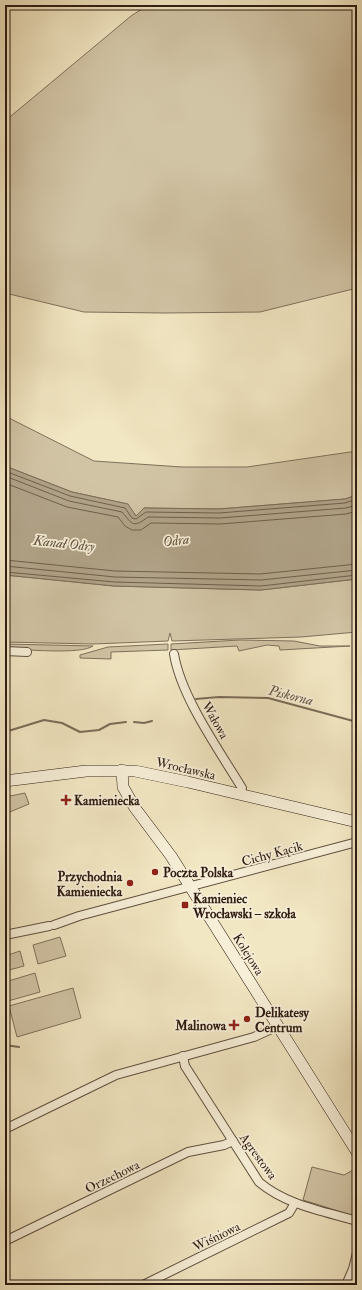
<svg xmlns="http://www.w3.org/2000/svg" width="362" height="1290" viewBox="0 0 362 1290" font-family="'IM FELL Double Pica',serif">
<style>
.green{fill:#d1c4a5;stroke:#80705c}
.water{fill:#b0a287;stroke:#7c6c58}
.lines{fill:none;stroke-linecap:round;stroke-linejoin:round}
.shore{stroke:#705f4c;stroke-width:1}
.stream{stroke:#7c6c58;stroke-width:2}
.street-casing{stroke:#604f3e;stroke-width:10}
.secondary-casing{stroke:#2f1c12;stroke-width:12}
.street{stroke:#f7efd8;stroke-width:8}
.secondary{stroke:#f7efd8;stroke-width:11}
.poi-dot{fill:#8f2418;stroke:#f7efd8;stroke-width:1.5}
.labels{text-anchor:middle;stroke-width:3.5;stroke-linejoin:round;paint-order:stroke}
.street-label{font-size:13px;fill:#2f1c12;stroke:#f7efd8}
.poi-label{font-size:13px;font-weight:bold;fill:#2f1c12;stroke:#f7efd8;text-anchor:start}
.water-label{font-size:14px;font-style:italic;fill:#635241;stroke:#f7efd8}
</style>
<rect width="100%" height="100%" fill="#f2e7c3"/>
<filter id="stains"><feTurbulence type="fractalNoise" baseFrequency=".005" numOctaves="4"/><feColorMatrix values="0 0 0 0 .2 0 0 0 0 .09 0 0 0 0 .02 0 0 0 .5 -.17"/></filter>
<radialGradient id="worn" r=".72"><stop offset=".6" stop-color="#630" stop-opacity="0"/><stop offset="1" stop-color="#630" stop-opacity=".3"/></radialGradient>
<!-- green -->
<g class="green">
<path d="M148,5H357V288L260,312L165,313L84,312L5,293V121L131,16Z"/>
<path d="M5,416L94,461L182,467H247L357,451V495L345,499L219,509L144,508L136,516L127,504L72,492L5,466Z"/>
<path d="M5,575L114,586L261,590L357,579V632L301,637L172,641L170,633L168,641L93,644L5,642Z"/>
<path d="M240,640L294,641L320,646H350L280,650L279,646L267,645L239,651L237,646L171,650V644Z"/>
<path d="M5,644L93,646C80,655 24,649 5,649Z"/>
<path d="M168,644V650L111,652V659L80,658V655L108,647Z"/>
<path d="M25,793L29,804L5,814V797Z"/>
<path d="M60,937L66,956L38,964L33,945Z"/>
<path d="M20,951L24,966L5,971V956Z"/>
<path d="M35,973L40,992L8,1001L5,982Z"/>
<path d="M73,988L81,1018L17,1037L9,1006Z"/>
<path d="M312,1167L344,1175L355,1169L357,1172V1217L303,1200Z"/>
</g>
<!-- water -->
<path class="water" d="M5,466L72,492L128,504L136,516L144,508L219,509L345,499L357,495V579L261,590L114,586L5,575Z"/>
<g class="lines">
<!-- shore -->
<g class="shore">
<path d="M5,471L70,496L125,508L132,518L136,519L146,512L219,513L345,503L357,499"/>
<path d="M5,476L69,501L122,512C133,525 133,528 148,517L220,518L346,508L357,505"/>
<path d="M5,483L67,507L118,517L125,526L132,530H141L151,523L220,524L346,514L357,511"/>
<path d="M5,560L115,571L260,574L357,564"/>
<path d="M5,566L115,577L261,580L357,570"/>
<path d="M5,572L115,582L261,586L357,575"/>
</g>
<!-- stream -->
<g class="stream">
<path d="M196,699L219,697L268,698L357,722"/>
<path d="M134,722L144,723L152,721"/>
<path d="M5,732L44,720L62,723L80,732L99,730L110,724L126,722"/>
<path d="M5,1045L19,1047"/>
</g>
<defs>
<g id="street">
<path d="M5,651L27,652"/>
<path d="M174,654C181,697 219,750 242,788L240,795"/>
<path d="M54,925L79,916L357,842"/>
<path d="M5,935L49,926"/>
<path d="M183,1056L185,1066L259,1182C286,1205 323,1211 357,1221"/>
<path d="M5,1129L116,1075L254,1037L278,1026"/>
<path d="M5,1241L188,1152L224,1145L233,1141"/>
<path d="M143,1285L289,1213L295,1203"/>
<path d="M346,1285L353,1269L357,1253"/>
</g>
<g id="secondary">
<path d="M122,770L123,787L135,808L171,856L357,1152"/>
<path d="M5,781L86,771H135L188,782L357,822"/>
</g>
</defs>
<!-- street casing -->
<use href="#street" class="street-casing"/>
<!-- secondary casing -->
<use href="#secondary" class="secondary-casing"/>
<!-- street -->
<use href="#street" class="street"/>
<!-- secondary -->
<use href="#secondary" class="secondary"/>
</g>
<!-- markers -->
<g class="poi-dot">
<path d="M64 794h4v4h4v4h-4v4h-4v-4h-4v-4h4z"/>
<circle cx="155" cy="872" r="4"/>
<circle cx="130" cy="883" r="4"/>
<rect x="181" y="901" width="8" height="8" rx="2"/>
<circle cx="247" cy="1019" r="4"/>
<path d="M232 1019h4v4h4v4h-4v4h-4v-4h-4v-4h4z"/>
</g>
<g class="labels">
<!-- street labels -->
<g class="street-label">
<text transform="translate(216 720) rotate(60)" y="5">Wałowa</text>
<text transform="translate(186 768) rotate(13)" y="5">Wrocławska</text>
<text transform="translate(272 853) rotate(-15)" y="5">Cichy Kącik</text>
<text transform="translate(249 954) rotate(58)" y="5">Kolejowa</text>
<text transform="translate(259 1156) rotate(54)" y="5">Agrestowa</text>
<text transform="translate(112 1176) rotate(-26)" y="5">Orzechowa</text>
<text transform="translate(216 1236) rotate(-26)" y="5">Wiśniowa</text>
</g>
<!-- poi labels -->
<g class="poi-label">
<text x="74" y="805">Kamieniecka</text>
<text x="163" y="877">Poczta Polska</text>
<text x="122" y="881" text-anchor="end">Przychodnia<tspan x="122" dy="15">Kamieniecka</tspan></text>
<text x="193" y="903">Kamieniec<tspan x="193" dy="15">Wrocławski – szkoła</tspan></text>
<text x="255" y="1017">Delikatesy<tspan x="255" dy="15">Centrum</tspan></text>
<text x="226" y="1030" text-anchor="end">Malinowa</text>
</g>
<!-- water labels -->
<g class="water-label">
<text transform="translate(176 540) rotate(-7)" y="5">Odra</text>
<text transform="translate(64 543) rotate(6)" y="5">Kanał Odry</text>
<text transform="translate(291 695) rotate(14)" y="5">Piskorna</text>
</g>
</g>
<!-- margin -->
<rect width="362" height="1290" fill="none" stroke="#f2e7c3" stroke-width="20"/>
<rect x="6" y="6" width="350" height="1278" fill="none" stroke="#2f1c12" stroke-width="2"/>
<rect x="10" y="10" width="342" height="1270" fill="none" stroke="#2f1c12"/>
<rect width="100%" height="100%" filter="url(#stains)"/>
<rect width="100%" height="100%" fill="url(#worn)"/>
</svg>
